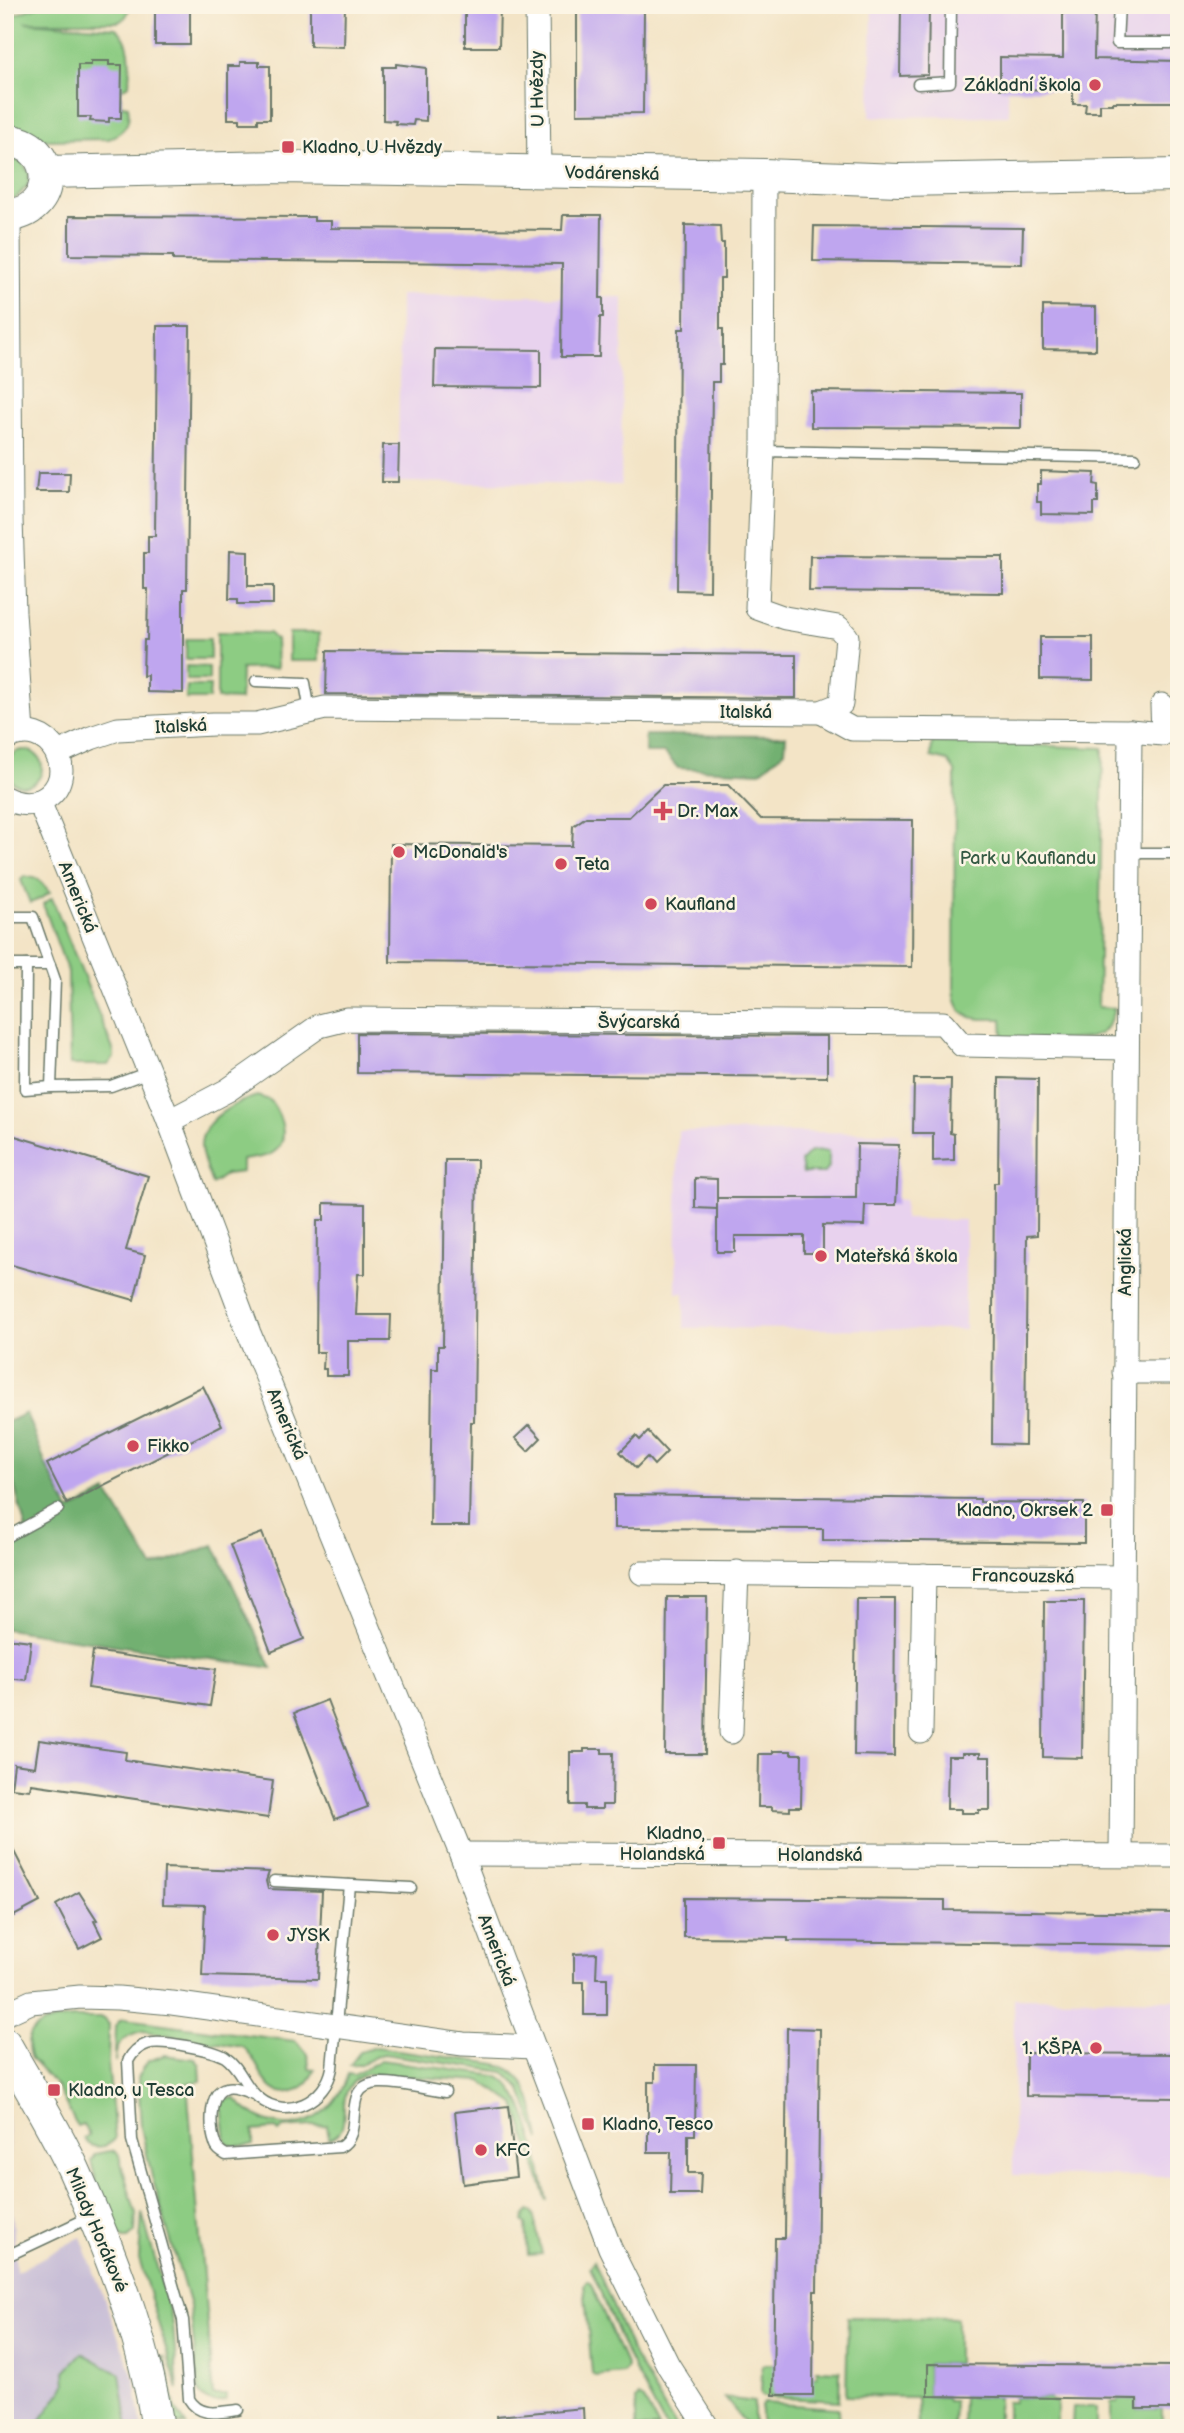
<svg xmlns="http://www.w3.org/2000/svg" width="1184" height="2433" viewBox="0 0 1184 2433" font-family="'Balsamiq Sans',sans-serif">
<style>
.built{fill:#e8d2ee}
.industrial{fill:#c9bfd7}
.green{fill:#8dcc83;stroke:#56845c;stroke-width:2}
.forest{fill:#72b071;stroke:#487652;stroke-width:2}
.building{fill:#bfa6ef}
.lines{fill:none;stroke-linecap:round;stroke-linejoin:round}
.lane-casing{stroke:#697767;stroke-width:13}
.street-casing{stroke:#697767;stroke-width:25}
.secondary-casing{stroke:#697767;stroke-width:34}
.lane{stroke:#fff;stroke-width:10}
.street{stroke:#fff;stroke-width:23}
.secondary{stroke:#fff;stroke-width:32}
.poi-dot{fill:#d1495b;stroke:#fcf5e5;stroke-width:2.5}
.labels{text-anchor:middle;stroke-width:5;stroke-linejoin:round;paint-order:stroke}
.poi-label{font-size:18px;fill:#1f3d34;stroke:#fcf5e5;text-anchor:start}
.street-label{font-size:18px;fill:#1f3d34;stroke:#fcf5e5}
.park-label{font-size:18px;fill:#355a44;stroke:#fcf5e5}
</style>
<rect width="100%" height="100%" fill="#fcf5e5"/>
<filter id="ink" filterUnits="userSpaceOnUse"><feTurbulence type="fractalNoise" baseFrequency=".0143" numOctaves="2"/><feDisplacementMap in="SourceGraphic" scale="14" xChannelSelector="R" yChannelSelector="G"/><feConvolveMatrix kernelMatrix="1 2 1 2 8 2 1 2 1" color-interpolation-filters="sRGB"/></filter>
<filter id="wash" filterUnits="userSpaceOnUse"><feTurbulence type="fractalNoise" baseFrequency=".00686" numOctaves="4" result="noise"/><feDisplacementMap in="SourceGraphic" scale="28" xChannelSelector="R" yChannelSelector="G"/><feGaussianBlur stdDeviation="1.57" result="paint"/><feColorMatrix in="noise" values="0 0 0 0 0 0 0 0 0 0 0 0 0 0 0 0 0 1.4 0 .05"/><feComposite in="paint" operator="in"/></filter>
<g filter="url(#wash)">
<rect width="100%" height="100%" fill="#f3e4c6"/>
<!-- built -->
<g class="built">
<path d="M872,5H1179V102H1113L1100,104V112H1085V104L1073,90L1007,89L1009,116L870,117Z"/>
<path d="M400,295L623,297L621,485L398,482Z"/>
<path d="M678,1131L899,1133L896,1199L905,1200L904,1219L965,1220V1330L684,1328V1293H676Z"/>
<path d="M1014,1998L1179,2000V2177L1013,2175Z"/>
</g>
<!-- industrial -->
<path class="industrial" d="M5,2073L16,2272L81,2237L135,2381L142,2428H5Z"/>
<!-- green -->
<g class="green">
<path d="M41,5H129C129,14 126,19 118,22H25L116,28C133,42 130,64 129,85L121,89V105L128,106C131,124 125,131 109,139L49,140L5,135V18Z"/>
<path d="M5,158L22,162L29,173L28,185L16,198H5Z"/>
<path d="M217,632L269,633L276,640L277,668L241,669L240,700L217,699Z"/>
<rect x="289" y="633" width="30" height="28"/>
<rect x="186" y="639" width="24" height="20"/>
<path d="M186,666L209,667V680H186Z"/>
<path d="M187,686H210L209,699H186Z"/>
<path d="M932,742L1103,748L1098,1007L1115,1008C1112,1016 1109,1026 1102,1032C1087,1045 1025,1038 1003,1037L1002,1019C974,1019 957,1022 954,989L955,771L948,761L931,757Z"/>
<circle cx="24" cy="768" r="18"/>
<path d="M24,876L38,879L50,892L40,899L30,903L21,880Z"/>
<path d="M52,898L114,1052V1058L108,1065H70L68,973L43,904Z"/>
<path d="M257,1096L270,1100C283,1117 293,1148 265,1156C258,1158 249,1159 242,1160V1172L226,1174L212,1184C208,1172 201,1157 201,1146C201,1119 236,1102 257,1096Z"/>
<path d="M828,1151L829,1167L824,1173H803L801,1161L810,1152Z"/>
<path d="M76,2018H102L109,2024L108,2062L115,2139C106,2149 90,2150 84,2138L89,2135L83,2124L77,2126L56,2085L31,2059C18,2024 51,2019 76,2018Z"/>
<path d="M125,2019L295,2041L308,2054L309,2069L315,2070C312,2079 306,2086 297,2090C262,2104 262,2060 243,2047L143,2031C126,2034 115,2044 115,2062L116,2026L120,2020Z"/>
<path d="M376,2047L496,2064C530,2072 535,2111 540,2140L520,2088L504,2072L384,2054C372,2056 362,2067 350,2065L360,2052Z"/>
<path d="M165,2055L195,2059L200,2065L201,2081L187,2083L213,2395H227L226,2400C216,2404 205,2403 199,2392L190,2306L152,2177L141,2127L138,2077L148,2061Z"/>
<path d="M381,2060L496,2076C528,2087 540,2170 547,2201L515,2104L481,2081L366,2074C325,2092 360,2129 329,2139L327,2125L283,2128L279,2132L276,2129L253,2131V2145L233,2146L226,2142L222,2107L226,2099L234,2098C242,2105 249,2114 259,2118C300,2138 335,2113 348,2074L354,2075Z"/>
<path d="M109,2151L116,2152L119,2156L136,2214L135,2232L128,2238H123L118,2233L98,2188L91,2161L95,2154Z"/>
<path d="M529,2211L533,2213L542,2254L528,2255L526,2224L523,2221L525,2214Z"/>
<path d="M142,2213L173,2324L178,2389L139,2259Z"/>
<path d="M594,2261L632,2352L676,2428H667L663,2423L627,2355L590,2267Z"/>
<path d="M587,2280L590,2282L627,2367L623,2373L595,2376L592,2373L584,2284Z"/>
<path d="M848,2317L957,2318V2364H928V2396L946,2397L947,2401H954L953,2428H918L917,2397L846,2396Z"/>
<path d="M82,2353L120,2374L128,2428H35L66,2385L65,2371Z"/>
<path d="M162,2357H164L175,2408L186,2425L173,2424L162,2375Z"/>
<path d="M764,2364H774L813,2377H817V2370L840,2371L839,2401L764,2397L761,2395L762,2366Z"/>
<path d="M639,2397L644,2400L659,2428H636V2400Z"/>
<path d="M963,2397H998V2428H962Z"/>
<path d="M1015,2397L1050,2398L1051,2401L1057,2402V2428H1007V2402H1014Z"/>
<path d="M725,2398L754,2402V2428H749Z"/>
<path d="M1118,2398L1137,2399V2409H1162V2428H1111V2402H1118Z"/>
<path d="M764,2403L837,2408L839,2410L840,2428H761V2406Z"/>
<path d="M1073,2407H1096V2428H1072Z"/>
</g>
<!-- forest -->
<g class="forest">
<path d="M645,735L786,736L785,751L760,772L678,768L665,753H645Z"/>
<path d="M26,1413L46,1465L69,1511L107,1492L153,1567L214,1545L272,1668L5,1629V1539L26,1529L5,1451V1423Z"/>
</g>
<g id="blocks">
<!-- building -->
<g class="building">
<rect x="155" y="5" width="35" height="40"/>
<path d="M310,5H345L344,47L310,46Z"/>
<path d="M465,5H500L499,47H465Z"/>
<path d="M577,5H613V9H644L643,113L577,114Z"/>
<path d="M901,5H929L928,75L900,76Z"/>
<path d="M1063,5H1095L1094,59L1179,61V102H1113V104H1100V112H1085L1086,104H1073V90L1000,89V57L1063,58Z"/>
<path d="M91,61H109V65H122L121,118H109V122L90,121L91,117H78V65H91Z"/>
<path d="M240,62H259V66H270V119H258V123H240V119H228V66H240Z"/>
<path d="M396,64L426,68V121L414,120L413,125L395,124L396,121L383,120V67H396Z"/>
<path d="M563,215H601L600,298H603V317H600L599,357H561L562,264L173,260V256L69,255V216L314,217V221H331V228L562,230Z"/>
<path d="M685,225L720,226L721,243H724V278H720V329H723V365H719V382H712L710,591L677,590L679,329H684Z"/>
<path d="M814,226L1023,228L1022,264L813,261Z"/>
<path d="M1043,306L1096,307V350L1043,349Z"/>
<path d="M157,326H190L187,589H183V693L147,692V675L143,676L144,640H147L148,589H144V553H148V536H155Z"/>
<path d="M435,349L541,350V388L434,387Z"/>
<path d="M811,391L1021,393V428L811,427Z"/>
<path d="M383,445H399L398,482H382Z"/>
<path d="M1041,471L1095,473L1094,484L1098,485V503H1094V515L1041,514V502H1037V484H1041Z"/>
<path d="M38,473H70L69,492H36Z"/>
<path d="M230,550L248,551V586H273V604H238V599H229Z"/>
<path d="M810,556L1003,557V593L809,591Z"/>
<path d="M1040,637H1093V680L1040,679Z"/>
<path d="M327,651L796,655V698L326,694Z"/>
<path d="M663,785H728L761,819L913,820L912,967L390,962L391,844L572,846L573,826L586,817H629Z"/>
<path d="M357,1033L827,1036V1077L357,1073Z"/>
<path d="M999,1078L1038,1079L1037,1235L1027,1236L1025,1445L992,1444L994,1183H998Z"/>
<path d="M914,1079H951L950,1133L954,1134V1160L933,1161V1133H913Z"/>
<path d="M5,1133L148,1176L126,1250L145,1255L134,1300L5,1263Z"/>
<path d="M857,1144L899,1145L896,1205H865L864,1226L823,1225V1253H804V1236H735V1252H717V1198H856Z"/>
<path d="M445,1160H477L474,1422H471L469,1526H430L432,1369H438V1346H443Z"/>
<path d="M695,1178L717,1179V1209L695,1208Z"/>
<path d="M324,1203L365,1204V1274H358L356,1315H391L390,1341H348V1376H326V1369H323L324,1352H316L317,1220H324Z"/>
<path d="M203,1386L222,1425L67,1504L47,1464Z"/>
<path d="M529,1425L541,1438L528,1451L515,1438Z"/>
<path d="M648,1432L667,1452L654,1465L647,1457L636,1468L620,1452L636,1436L640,1440Z"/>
<path d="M614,1495L980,1499V1502L1084,1503V1543L823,1540V1529L614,1528Z"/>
<path d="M262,1533L304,1639L271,1652L230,1545Z"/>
<path d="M667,1597H707L705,1754H665Z"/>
<path d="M856,1599H895L894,1756L854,1755Z"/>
<path d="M1044,1601H1084L1082,1758L1043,1757Z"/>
<path d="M5,1638L31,1641L26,1680L5,1678Z"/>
<path d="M93,1651L216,1669L210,1706L88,1688Z"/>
<path d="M327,1700L368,1807L335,1819L294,1713Z"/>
<path d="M39,1740L126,1752L125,1760L273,1781L268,1818L31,1784L30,1790L11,1788L14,1764L35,1767Z"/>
<path d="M584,1749H602V1753H613L612,1805H602V1809H584V1805H570V1752H584Z"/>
<path d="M773,1751H791V1754H802L801,1807H790V1811L772,1810V1807H758L759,1754H773Z"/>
<path d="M962,1753H980V1757H990V1810H979V1813H961V1809H947L948,1756H962Z"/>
<path d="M5,1834L40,1902L10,1918L5,1909Z"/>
<path d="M164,1868L269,1872L266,1881L268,1889L322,1891L318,1979L202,1976L205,1905L163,1904Z"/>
<path d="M79,1892L97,1920L94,1921L102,1937L79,1949L56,1905Z"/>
<path d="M684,1898L945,1900V1910L1179,1913V1945L788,1941V1938L684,1937Z"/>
<path d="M597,1953L596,1978H607V2015H584V1982H574V1954Z"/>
<path d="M787,2028L820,2029L817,2291H814L813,2395H773L775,2238H785Z"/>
<path d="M1026,2053L1179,2054V2098L1026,2096Z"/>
<path d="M655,2065H696L695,2135H688V2173H701L700,2194H670L671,2152H648V2082H655Z"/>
<path d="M508,2106L516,2177L463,2184L455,2112Z"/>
<path d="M928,2364L1179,2366V2409H1137V2399L928,2396Z"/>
<path d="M583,2408L584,2428H498L497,2416Z"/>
</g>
</g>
</g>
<g filter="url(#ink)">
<use href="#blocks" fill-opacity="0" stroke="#697767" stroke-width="2"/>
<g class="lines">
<defs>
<g id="lane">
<path d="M1119,5L1117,43H1179"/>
<path d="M918,84L950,82L951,5"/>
<path d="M763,451L1135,458"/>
<path d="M256,681L305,683L310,711"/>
<path d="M1129,853H1179"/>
<path d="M5,917H33L55,980L51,1087L111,1086L149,1072"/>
<path d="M5,965H50"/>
<path d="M26,965L25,1089L51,1087"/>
<path d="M5,1538L58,1509"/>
<path d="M274,1881L411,1888"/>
<path d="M253,2094C245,2091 234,2086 226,2088C208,2092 210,2129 215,2143C216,2149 221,2152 226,2155L340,2147C367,2132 338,2085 379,2083C400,2082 424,2089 445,2092"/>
<path d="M5,2257L90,2217"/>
<path d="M238,2410C220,2412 200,2418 189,2399L183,2320L132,2140L128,2061C132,2053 138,2047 147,2044C161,2039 213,2050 225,2057C241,2068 244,2087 259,2098C287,2121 326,2101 332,2068L349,1885"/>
</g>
<g id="street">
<path d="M537,5L539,172"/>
<path d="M9,215L11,519L14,612L22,733"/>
<path d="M821,712L852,729L1130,731L1163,734L1162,705"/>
<path d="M5,739C49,713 84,778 42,800C30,806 17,804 5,798"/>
<path d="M58,753L91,738L118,729L213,724H257L325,708L821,712L841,704L847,637L838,627L785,618L757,608L763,451L764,175"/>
<path d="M39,801L169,1121L249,1333L461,1854L610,2248L668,2365L708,2428"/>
<path d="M169,1121L228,1090L319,1026L347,1019L943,1023L962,1045L1126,1048"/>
<path d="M1124,1372H1179"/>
<path d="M642,1573L1122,1577"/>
<path d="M731,1732L737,1572"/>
<path d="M921,1732L924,1575"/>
<path d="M461,1854L1179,1856"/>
<path d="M1121,1855L1130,731"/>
<path d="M5,2014L31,2002L80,1997L118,1998L172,2003L463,2044L533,2047"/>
</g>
<g id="secondary">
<path d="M5,141C59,140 59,216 5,215"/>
<path d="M46,172L281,167L764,175L899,180L1179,175"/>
<path d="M5,2044C28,2085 54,2127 74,2170C111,2253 144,2338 158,2428"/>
</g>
</defs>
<!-- lane casing -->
<use href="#lane" class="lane-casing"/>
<!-- street casing -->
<use href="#street" class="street-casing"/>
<!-- secondary casing -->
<use href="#secondary" class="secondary-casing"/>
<!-- lane -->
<use href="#lane" class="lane"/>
<!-- street -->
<use href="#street" class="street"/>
<!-- secondary -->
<use href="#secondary" class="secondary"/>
</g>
</g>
<!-- markers -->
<g class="poi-dot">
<circle cx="1095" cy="85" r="7"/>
<rect x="281" y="140" width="14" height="14" rx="3.5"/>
<path d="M659.5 800.5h7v7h7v7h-7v7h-7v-7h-7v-7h7z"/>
<circle cx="399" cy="852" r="7"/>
<circle cx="561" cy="864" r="7"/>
<circle cx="651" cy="904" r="7"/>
<circle cx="821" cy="1256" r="7"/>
<circle cx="133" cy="1446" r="7"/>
<rect x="1100" y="1503" width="14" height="14" rx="3.5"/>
<rect x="712" y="1836" width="14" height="14" rx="3.5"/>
<circle cx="273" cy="1935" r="7"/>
<circle cx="1096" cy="2048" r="7"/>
<rect x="47" y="2083" width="14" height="14" rx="3.5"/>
<rect x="581" y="2117" width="14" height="14" rx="3.5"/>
<circle cx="481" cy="2150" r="7"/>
</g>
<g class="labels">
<!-- poi labels -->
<g class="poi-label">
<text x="1081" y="91" text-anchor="end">Základní škola</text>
<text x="302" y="153">Kladno, U Hvězdy</text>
<text x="677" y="817">Dr. Max</text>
<text x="413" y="858">McDonald's</text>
<text x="575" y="870">Teta</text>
<text x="665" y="910">Kaufland</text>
<text x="835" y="1262">Mateřská škola</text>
<text x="147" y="1452">Fikko</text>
<text x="1093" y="1516" text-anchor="end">Kladno, Okrsek 2</text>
<text x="705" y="1839" text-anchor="end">Kladno,<tspan x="705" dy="21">Holandská</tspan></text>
<text x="287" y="1941">JYSK</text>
<text x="1082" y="2054" text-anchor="end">1. KŠPA</text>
<text x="68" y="2096">Kladno, u Tesca</text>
<text x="602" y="2130">Kladno, Tesco</text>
<text x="495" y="2156">KFC</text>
</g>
<!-- street labels -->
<g class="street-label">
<text transform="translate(537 89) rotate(-91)" y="6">U Hvězdy</text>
<text transform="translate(612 173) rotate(1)" y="6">Vodárenská</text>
<text x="746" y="718">Italská</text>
<text transform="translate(181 726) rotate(-3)" y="6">Italská</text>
<text transform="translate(78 897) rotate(68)" y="6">Americká</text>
<text x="639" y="1028">Švýcarská</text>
<text transform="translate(1125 1262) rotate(-90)" y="6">Anglická</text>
<text transform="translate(287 1424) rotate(67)" y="6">Americká</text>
<text transform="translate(1023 1576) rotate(1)" y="6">Francouzská</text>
<text x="820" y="1861">Holandská</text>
<text transform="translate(497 1950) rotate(69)" y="6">Americká</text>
<text transform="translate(97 2230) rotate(67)" y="6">Milady Horákové</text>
</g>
<!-- park labels -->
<g class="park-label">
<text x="1028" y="864">Park u Kauflandu</text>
</g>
</g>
<!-- margin -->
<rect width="1184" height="2433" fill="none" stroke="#fcf5e5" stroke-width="28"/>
</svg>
